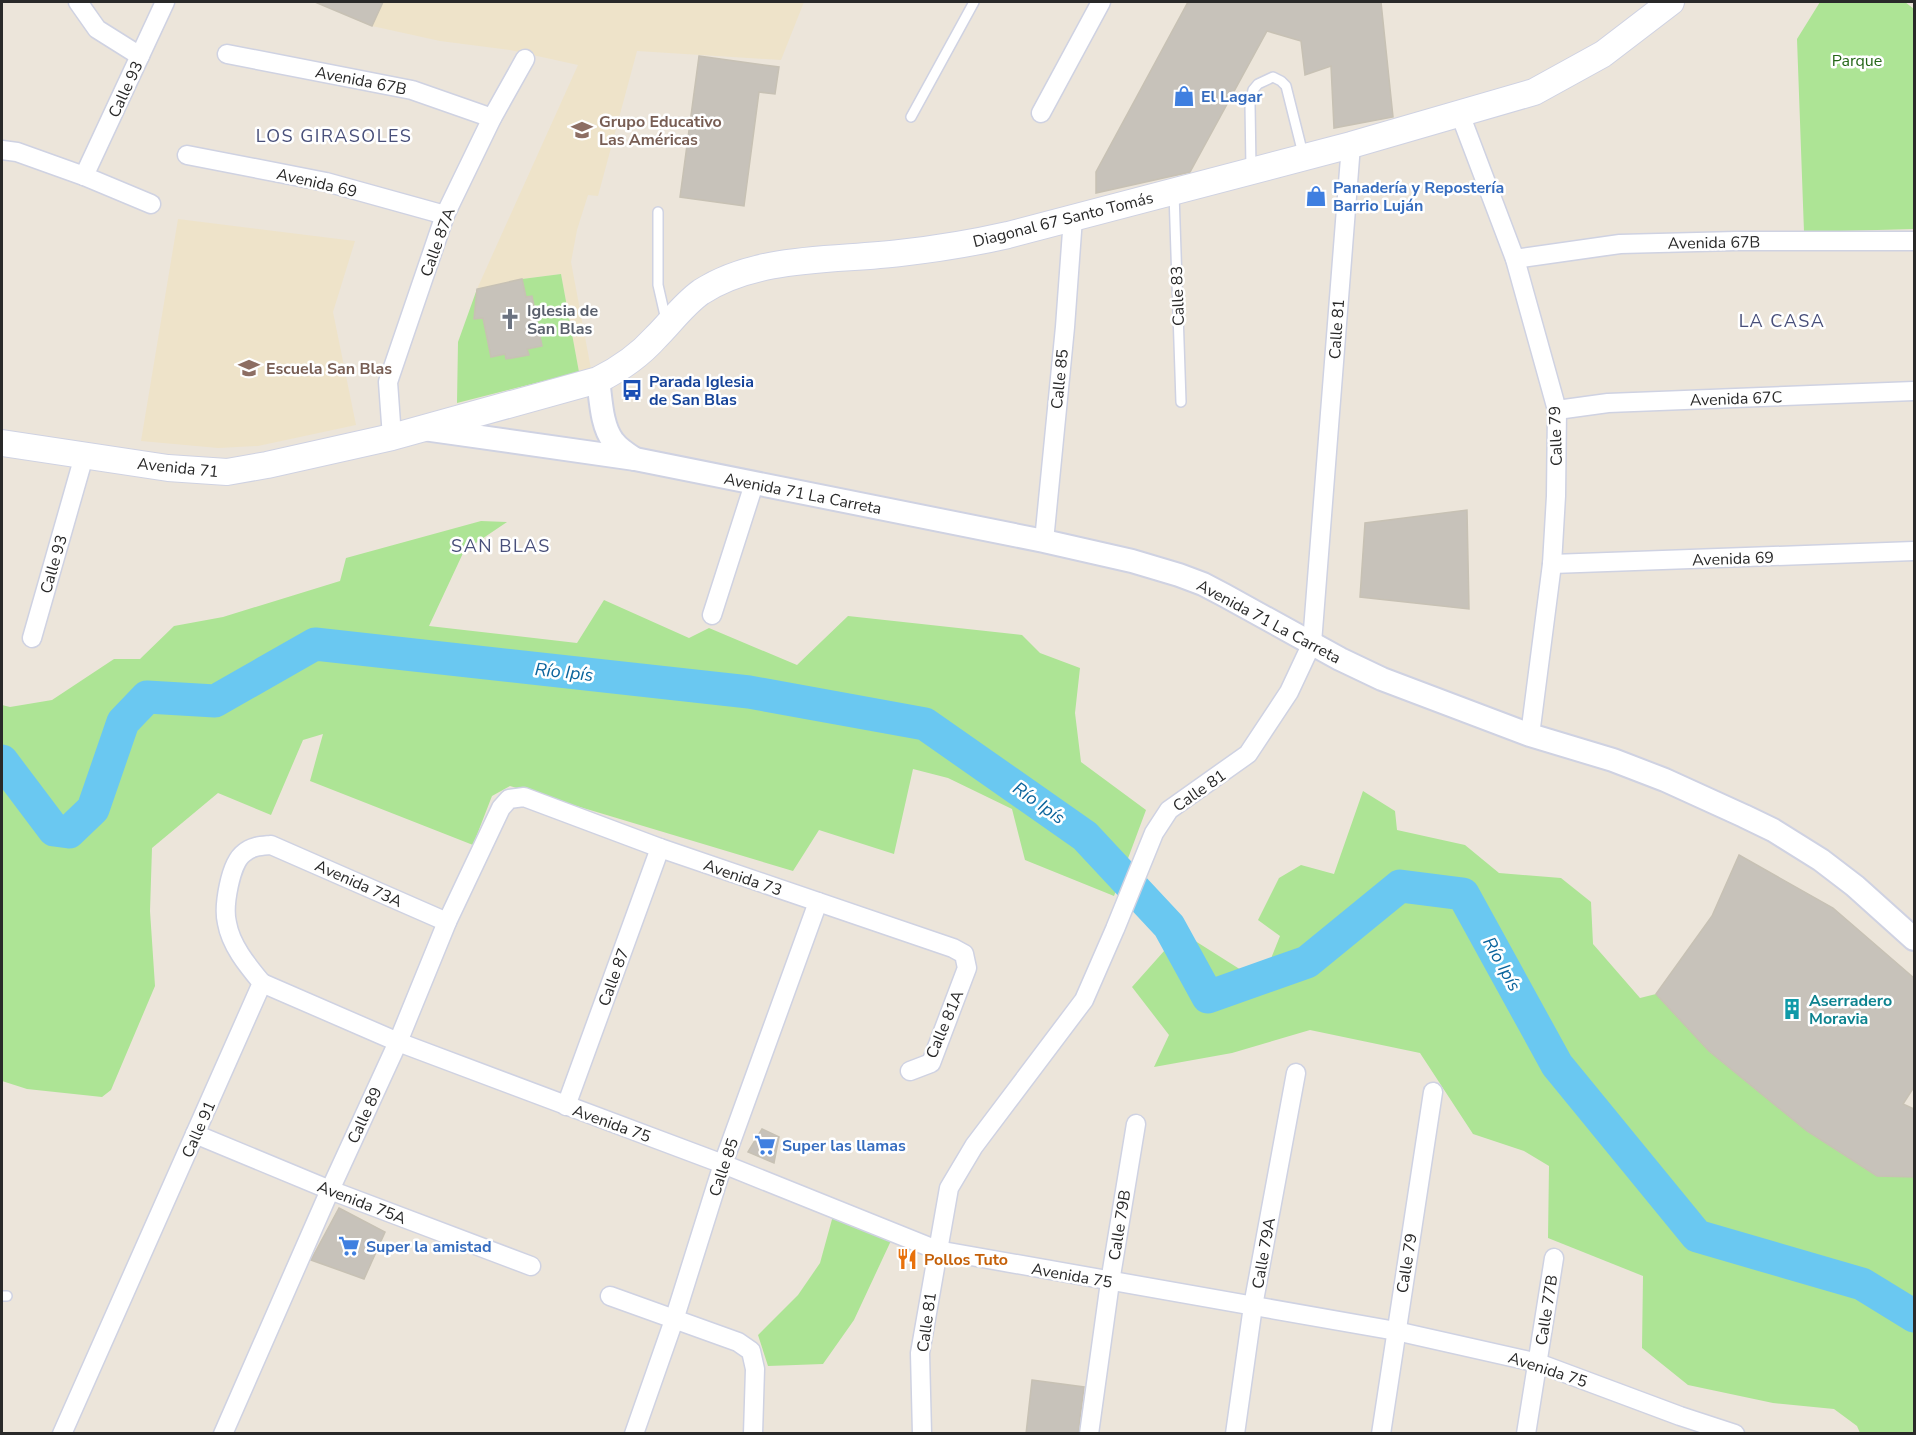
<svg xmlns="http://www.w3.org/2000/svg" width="1916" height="1435" viewBox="0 0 1916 1435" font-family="'Nunito Sans',sans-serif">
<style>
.education{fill:#eee3c9}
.green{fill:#ade495}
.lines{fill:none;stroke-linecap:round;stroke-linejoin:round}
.river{stroke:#6ac8f1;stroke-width:33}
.building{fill:#c7c2ba;stroke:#c7c1b4;stroke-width:1.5}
.service-casing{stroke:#cfd2e2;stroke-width:12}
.minor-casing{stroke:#cfd2e2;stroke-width:21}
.tertiary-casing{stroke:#cfd2e2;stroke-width:26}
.secondary-casing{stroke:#cfd2e2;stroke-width:28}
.service{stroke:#fff;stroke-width:9}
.minor{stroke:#fff;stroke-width:18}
.tertiary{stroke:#fff;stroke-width:22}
.secondary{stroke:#fff;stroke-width:26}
.labels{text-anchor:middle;stroke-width:5;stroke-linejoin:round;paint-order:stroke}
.park-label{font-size:16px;fill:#256718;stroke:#fff}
.street-label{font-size:16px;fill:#292929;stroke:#fff}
.shop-label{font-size:16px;font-weight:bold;fill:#366cbe;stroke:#fff;text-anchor:start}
.education-label{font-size:16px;font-weight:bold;fill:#785e54;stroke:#fff;text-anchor:start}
.worship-label{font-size:16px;font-weight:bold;fill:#5b616d;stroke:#fff;text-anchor:start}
.transit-label{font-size:16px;font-weight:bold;fill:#164399;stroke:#fff;text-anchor:start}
.culture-label{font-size:16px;font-weight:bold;fill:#0d838f;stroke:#fff;text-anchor:start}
.food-label{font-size:16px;font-weight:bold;fill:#c56008;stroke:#fff;text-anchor:start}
.neighbourhood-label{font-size:18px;letter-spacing:1.5px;fill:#484f7a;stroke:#fff}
.water-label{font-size:18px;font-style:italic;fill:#0a649c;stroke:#fff}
</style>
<rect width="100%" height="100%" fill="#ece5da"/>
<!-- education -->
<g class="education">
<path d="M383,2H804L781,60L637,51L598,196L588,195L577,230L571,262L591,369L579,372L561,274L522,279L477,289L578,65L510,50L440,41L372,26Z"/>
<path d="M178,219L355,241L333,312L356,425L258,446L218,448L141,441Z"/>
</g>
<!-- green -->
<g class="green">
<path d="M1820,2H1905L1914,9V137L1913,158H1914V229L1804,232L1797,39Z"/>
<path d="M561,274L579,372L457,403L458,342L477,289L475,319L483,318L491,357L505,354L507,359L528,355L527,349L542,346L532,297H526L522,279Z"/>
<path d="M481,521L507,522L464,551L429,626L577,643L604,600L689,638L709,628L797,665L848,616L1022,635L1040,653L1080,668L1075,713L1081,762L1146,810L1114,896L1025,860L1012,809L948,778L913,769L894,854L819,830L793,871L510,786L492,796L473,845L310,781L323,734L303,740L271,815L218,793L152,848L150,911L155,986L111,1090L102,1097L27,1089L2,1081V705L10,707L52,700L114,659H140L174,626L223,617L340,581L346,558Z"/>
<path d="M1363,791L1395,811L1397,830L1465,845L1499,873L1561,878L1591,902L1593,944L1640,998L1656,994L1709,1051L1807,1131L1877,1176L1914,1177V1433H1860L1857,1426L1834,1409L1773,1403L1688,1385L1642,1348L1643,1276L1548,1238L1549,1166L1524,1151L1473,1134L1420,1053L1310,1030L1232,1053L1154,1067L1169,1035L1132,987L1181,932L1249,975L1268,966L1280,936L1258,920L1279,878L1301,865L1334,874Z"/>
<path d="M834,1212L896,1230L854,1320L823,1364L768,1366L758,1335L798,1295L820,1263Z"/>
</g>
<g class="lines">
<!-- river -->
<path class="river" d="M2,761L54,830L69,832L93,809L123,722L147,697L215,701L315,644L749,692L925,724L1085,836L1169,926L1208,997L1307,962L1400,886L1463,894L1557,1065L1697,1236L1862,1284L1914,1316"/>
</g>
<!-- building -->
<g class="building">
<path d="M315,2H383L372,26Z"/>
<path d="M1188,2H1381L1393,117L1334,128L1331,66L1305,75L1301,41L1267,31L1190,172L1096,193V172Z"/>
<path d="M699,56L779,67L775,94L759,92L744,206L680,197Z"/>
<path d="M522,279L526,297L532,296L542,346L527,349L529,355L506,359L505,354L491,357L483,318L474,319L477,289Z"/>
<path d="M1467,510L1469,609L1360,597L1365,523Z"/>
<path d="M1739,855L1833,908L1914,978V1087L1903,1104L1914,1109V1177L1877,1176L1807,1131L1709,1051L1656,994L1712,916Z"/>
<path d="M762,1129L779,1137L774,1163L748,1152Z"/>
<path d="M339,1208L385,1232L364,1279L311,1260Z"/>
<path d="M1032,1380L1084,1387L1078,1434H1026Z"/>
</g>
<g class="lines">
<defs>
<g id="service">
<path d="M911,117L974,2"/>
<path d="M1251,169L1250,104L1253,90L1258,84L1273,77L1281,81L1286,86L1303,154"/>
<path d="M1174,193L1181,402"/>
<path d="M658,212V285L666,320"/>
<path d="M2,1296H7"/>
</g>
<g id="minor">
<path d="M78,2L97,29L140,56"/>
<path d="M227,54L412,90L492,118"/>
<path d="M1041,113L1101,2"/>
<path d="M1460,114L1515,259L1557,410L1556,496L1552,564L1530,735"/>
<path d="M2,150L17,152L84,176L151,204"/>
<path d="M187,155L326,182L445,215"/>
<path d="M84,176L165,2"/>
<path d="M1515,259L1620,244L1736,241H1914"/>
<path d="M1557,410L1608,403L1914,391"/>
<path d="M392,437L388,382L445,215L492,118L525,59"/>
<path d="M1044,541L1065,327L1073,218"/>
<path d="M1552,564L1914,551"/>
<path d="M712,615L754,484"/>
<path d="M32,638L84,456"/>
<path d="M262,983L398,1042L723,1164L937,1250L1396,1331L1538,1363L1680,1416L1735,1434"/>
<path d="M566,1106L660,848"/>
<path d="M195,1134L330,1190L531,1266"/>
<path d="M610,1296L738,1342L751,1351L755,1369L753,1434"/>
<path d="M62,1434L262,983C248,966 231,946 227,923C223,907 230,863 244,853C252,846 261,846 271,845L447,922"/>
<path d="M223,1434L330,1190L398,1042L447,922L501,808L509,799L524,797L660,848L953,948L964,954L967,968L931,1063L910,1071"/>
<path d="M634,1434L674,1320L723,1164L818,902"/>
<path d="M922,1434L920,1353L949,1188L974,1146L1084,1000L1115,929L1154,833L1169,810L1248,754L1289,692L1312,643L1351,145"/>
<path d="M1089,1434L1110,1282L1136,1124"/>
<path d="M1235,1434L1253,1306L1296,1073"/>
<path d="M1381,1434L1433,1092"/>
<path d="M1526,1434L1554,1258"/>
</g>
<g id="tertiary">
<path d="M598,380C601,399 601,425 613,441C618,448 627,454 635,459"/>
<path d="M424,429L635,459L1044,541L1132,561L1179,575L1203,584L1224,595L1340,659L1382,679L1530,735L1613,760L1665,780L1744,816L1773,830L1821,860L1855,886L1914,939"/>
</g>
<path id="secondary" d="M2,443L168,468L227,472L267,465L392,437L598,380C620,369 639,356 656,337C671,322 684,304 701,292C758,255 836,261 900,253C936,249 973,243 1008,235L1351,145L1534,92L1603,54L1671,2"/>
</defs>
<!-- service casing -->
<use href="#service" class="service-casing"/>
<!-- minor casing -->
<use href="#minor" class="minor-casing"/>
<!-- tertiary casing -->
<use href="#tertiary" class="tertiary-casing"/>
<!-- secondary casing -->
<use href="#secondary" class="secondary-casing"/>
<!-- service -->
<use href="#service" class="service"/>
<!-- minor -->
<use href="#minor" class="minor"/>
<!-- tertiary -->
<use href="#tertiary" class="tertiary"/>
<!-- secondary -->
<use href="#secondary" class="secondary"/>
</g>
<!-- icons -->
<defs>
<symbol id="shop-bare" viewBox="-9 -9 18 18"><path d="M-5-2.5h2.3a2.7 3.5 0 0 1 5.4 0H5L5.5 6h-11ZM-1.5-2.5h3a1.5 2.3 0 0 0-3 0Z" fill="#3f7fe0" stroke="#fff" stroke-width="2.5" paint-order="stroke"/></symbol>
<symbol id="university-bare" viewBox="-9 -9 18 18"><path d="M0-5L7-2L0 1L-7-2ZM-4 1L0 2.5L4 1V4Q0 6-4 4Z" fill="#8d6e63" stroke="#fff" stroke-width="2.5" paint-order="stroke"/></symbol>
<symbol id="church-bare" viewBox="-9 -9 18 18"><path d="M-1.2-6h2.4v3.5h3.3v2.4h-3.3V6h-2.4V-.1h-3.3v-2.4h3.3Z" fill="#6b7280" stroke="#fff" stroke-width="2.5" paint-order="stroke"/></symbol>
<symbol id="school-bare" viewBox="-9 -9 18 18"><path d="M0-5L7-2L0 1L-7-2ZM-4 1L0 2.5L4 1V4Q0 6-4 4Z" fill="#8d6e63" stroke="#fff" stroke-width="2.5" paint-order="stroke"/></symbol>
<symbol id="bus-bare" viewBox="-9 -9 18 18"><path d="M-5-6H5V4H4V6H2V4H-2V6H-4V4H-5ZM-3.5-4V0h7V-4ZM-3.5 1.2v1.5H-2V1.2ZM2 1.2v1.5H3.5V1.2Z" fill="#1a4fb4" stroke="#fff" stroke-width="2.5" paint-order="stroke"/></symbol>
<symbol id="building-bare" viewBox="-9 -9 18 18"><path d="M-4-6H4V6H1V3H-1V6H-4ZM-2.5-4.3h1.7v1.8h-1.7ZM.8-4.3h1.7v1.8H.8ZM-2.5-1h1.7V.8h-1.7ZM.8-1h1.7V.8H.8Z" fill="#0f9aa8" stroke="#fff" stroke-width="2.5" paint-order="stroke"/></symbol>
<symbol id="supermarket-bare" viewBox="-9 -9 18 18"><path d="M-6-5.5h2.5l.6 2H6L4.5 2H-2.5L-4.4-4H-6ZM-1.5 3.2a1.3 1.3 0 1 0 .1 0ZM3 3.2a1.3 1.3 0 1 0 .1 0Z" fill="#3f7fe0" stroke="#fff" stroke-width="2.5" paint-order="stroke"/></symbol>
<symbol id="restaurant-bare" viewBox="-9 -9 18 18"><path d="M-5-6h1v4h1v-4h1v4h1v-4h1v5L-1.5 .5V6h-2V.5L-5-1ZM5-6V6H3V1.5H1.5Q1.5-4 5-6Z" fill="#e8710a" stroke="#fff" stroke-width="2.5" paint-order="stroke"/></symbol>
</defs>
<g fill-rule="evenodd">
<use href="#shop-bare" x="1169" y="81" width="30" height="30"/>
<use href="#university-bare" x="567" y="115" width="30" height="30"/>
<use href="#shop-bare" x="1301" y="181" width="30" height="30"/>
<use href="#church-bare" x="495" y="304" width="30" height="30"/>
<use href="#school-bare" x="234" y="353" width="30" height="30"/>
<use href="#bus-bare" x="617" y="375" width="30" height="30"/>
<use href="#building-bare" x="1777" y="994" width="30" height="30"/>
<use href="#supermarket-bare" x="750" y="1130" width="30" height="30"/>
<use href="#supermarket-bare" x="334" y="1231" width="30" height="30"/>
<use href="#restaurant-bare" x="892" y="1244" width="30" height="30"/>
</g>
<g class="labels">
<!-- park labels -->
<g class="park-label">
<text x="1857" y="66">Parque</text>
</g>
<!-- street labels -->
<g class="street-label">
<text transform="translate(361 80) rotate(11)" y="6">Avenida 67B</text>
<text transform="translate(125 89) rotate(-65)" y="6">Calle 93</text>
<text transform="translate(317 182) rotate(13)" y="6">Avenida 69</text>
<text transform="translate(1063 219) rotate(-14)" y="6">Diagonal 67 Santo Tomás</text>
<text transform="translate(437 242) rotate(-70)" y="6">Calle 87A</text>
<text transform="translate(1714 242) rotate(-1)" y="6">Avenida 67B</text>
<text transform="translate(1177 296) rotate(-92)" y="6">Calle 83</text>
<text transform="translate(1336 329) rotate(-86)" y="6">Calle 81</text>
<text transform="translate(1059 379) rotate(-84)" y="6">Calle 85</text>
<text transform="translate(1736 398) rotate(-2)" y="6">Avenida 67C</text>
<text transform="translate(1555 436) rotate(-92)" y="6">Calle 79</text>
<text transform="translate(178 467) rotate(6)" y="6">Avenida 71</text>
<text transform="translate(803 493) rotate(11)" y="6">Avenida 71 La Carreta</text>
<text transform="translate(1733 558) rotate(-2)" y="6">Avenida 69</text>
<text transform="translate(53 564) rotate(-74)" y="6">Calle 93</text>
<text transform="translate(1269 621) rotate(28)" y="6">Avenida 71 La Carreta</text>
<text transform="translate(1199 790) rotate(-35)" y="6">Calle 81</text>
<text transform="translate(743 877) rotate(19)" y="6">Avenida 73</text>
<text transform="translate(359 883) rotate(24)" y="6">Avenida 73A</text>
<text transform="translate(613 977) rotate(-70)" y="6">Calle 87</text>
<text transform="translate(944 1024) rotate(-67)" y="6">Calle 81A</text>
<text transform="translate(364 1115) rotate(-65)" y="6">Calle 89</text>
<text transform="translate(612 1123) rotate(20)" y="6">Avenida 75</text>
<text transform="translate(198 1129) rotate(-66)" y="6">Calle 91</text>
<text transform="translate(723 1167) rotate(-71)" y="6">Calle 85</text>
<text transform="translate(362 1202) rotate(21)" y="6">Avenida 75A</text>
<text transform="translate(1119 1225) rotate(-81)" y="6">Calle 79B</text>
<text transform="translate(1263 1253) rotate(-80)" y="6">Calle 79A</text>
<text transform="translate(1406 1263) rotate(-81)" y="6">Calle 79</text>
<text transform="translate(1072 1275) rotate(10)" y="6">Avenida 75</text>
<text transform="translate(1546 1310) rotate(-81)" y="6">Calle 77B</text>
<text transform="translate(926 1322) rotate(-82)" y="6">Calle 81</text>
<text transform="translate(1548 1369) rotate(18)" y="6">Avenida 75</text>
</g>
<!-- shop labels -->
<g class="shop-label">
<text x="1201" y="102">El Lagar</text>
<text x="1333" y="193">Panadería y Repostería<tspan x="1333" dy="18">Barrio Luján</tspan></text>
<text x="782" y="1151">Super las llamas</text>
<text x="366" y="1252">Super la amistad</text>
</g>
<!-- education labels -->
<g class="education-label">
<text x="599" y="127">Grupo Educativo<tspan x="599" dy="18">Las Américas</tspan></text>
<text x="266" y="374">Escuela San Blas</text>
</g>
<!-- worship labels -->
<g class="worship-label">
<text x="527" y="316">Iglesia de<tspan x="527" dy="18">San Blas</tspan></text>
</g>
<!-- transit labels -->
<g class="transit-label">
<text x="649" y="387">Parada Iglesia<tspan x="649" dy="18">de San Blas</tspan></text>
</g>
<!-- culture labels -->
<g class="culture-label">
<text x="1809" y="1006">Aserradero<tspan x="1809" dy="18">Moravia</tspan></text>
</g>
<!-- food labels -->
<g class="food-label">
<text x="924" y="1265">Pollos Tuto</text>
</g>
<!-- neighbourhood labels -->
<g class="neighbourhood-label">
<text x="334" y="142">LOS GIRASOLES</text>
<text x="1782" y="327">LA CASA</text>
<text x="501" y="552">SAN BLAS</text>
</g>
<!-- water labels -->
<g class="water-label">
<text transform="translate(564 672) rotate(6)" y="6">Río Ipís</text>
<text transform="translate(1039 803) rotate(35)" y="6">Río Ipís</text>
<text transform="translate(1502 964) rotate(61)" y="6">Río Ipís</text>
</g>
</g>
<!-- border -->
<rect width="1916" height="1435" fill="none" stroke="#292929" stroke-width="6"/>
</svg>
